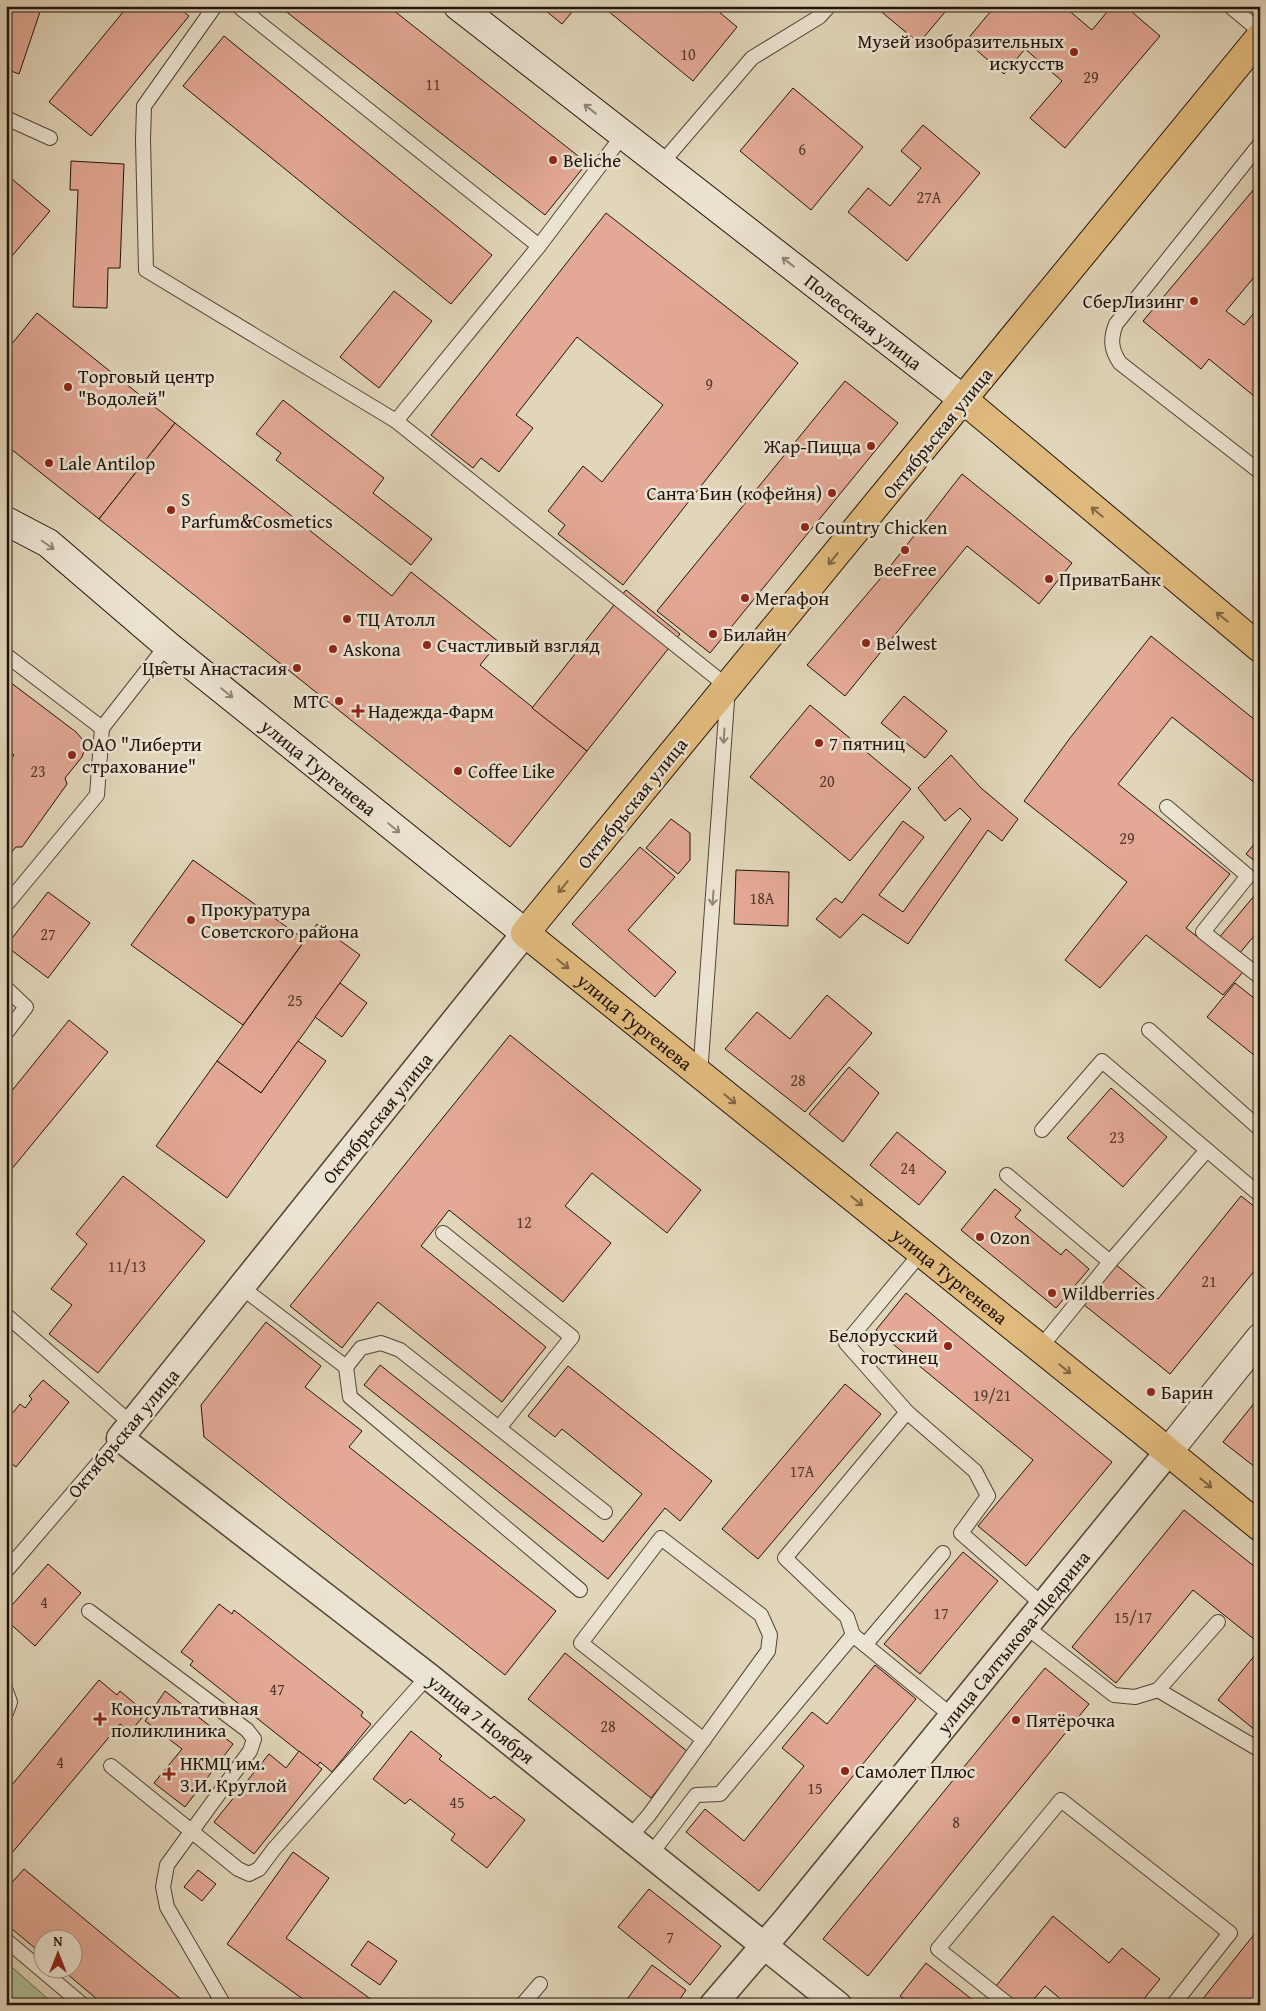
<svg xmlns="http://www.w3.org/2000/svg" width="1266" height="2011" viewBox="0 0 1266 2011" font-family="'Gentium Book Plus',serif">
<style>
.green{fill:#adbf94;stroke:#676950}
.building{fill:#e4a996;stroke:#21130b}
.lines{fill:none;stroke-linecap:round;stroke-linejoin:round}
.service-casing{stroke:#514437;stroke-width:16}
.minor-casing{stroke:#514437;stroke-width:29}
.tertiary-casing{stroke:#514437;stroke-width:30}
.secondary-casing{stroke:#21130b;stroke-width:30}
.primary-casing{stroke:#21130b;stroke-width:30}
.service{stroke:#ece4d2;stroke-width:14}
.minor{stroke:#ece4d2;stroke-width:26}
.tertiary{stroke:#ece4d2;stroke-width:28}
.secondary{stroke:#ece4d2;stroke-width:28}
.primary{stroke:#e1bb7d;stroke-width:28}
.oneway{stroke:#918678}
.oneway2{stroke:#816744}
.poi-dot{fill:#8f2418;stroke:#ece4d2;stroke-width:2}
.labels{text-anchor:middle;stroke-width:5;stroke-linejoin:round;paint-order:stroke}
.number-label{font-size:16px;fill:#52382e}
.poi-label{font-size:19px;fill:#21130b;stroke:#ece4d2;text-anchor:start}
.street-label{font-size:19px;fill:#21130b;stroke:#ece4d2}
</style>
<rect width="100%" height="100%" fill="#e2d6ba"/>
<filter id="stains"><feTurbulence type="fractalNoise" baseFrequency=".004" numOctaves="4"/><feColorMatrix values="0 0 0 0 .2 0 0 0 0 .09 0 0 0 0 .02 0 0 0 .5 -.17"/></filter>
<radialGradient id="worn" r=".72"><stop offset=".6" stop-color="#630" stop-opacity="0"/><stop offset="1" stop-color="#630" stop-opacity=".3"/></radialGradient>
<!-- green -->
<path class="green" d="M6,1962L55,2005H6Z"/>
<!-- building -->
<g class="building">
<path d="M6,6H42L19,74L6,69Z"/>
<path d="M128,6H176L189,16L91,136L49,102Z"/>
<path d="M279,6H388L587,163L545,215Z"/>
<path d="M540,6H577L562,24Z"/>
<path d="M602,6H712L737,27L693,81Z"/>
<path d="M881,6H950L919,43L878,9Z"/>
<path d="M995,6H1070L1067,9L1092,30L1112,6H1125L1160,36L1065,148L1030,118L1062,81L1025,49L1004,74L966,41Z"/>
<path d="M224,36L492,255L451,304L183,86Z"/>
<path d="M793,88L863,147L811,210L740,151Z"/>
<path d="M923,125L980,173L907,261L848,212L868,188L890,206L921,168L901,151Z"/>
<path d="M71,161L124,164L120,268H108L107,308L73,307L78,190H70Z"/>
<path d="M6,174L50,211L6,263Z"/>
<path d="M1260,182V270L1226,311L1244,325L1260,306V401L1209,359L1201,369L1143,321Z"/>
<path d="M606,213L798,363L623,585L558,534L565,525L548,511L583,466L602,482L663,405L577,337L516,415L533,428L499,472L481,458L473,468L431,435Z"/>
<path d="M394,291L432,321L379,388L340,357Z"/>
<path d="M37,313L175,423L99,519L6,445V351Z"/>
<path d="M845,381L898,423L710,653L657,611Z"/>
<path d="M283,400L384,478L373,493L432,539L411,565L276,460L281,453L256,434Z"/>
<path d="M175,423L392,596L411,572L499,642L480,665L587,751L510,847L99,519Z"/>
<path d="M962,474L1072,563L1039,604L967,546L845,696L807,665L885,573Z"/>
<path d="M626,590L680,634L587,751L532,708Z"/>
<path d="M1151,636L1260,724V787L1172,717L1118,784L1230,874L1186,928L1243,972L1223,995L1146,935L1100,988L1065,960L1127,882L1024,801L1070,738Z"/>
<path d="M6,679L76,732L83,740L85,748L82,757L65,778L67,784L22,847H16L6,859V764L14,755L6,749Z"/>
<path d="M904,696L947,731L925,758L881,723Z"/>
<path d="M810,705L911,789L850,861L750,777Z"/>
<path d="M951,755L981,788L1018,819L1002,841L988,830L908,944L863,914L840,938L816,919L835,898L842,903L903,821L924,837L879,895L903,912L971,819L960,808L945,821L918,788Z"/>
<path d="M671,819L690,833V860L678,874L646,848Z"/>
<path d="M1260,837V865L1246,854Z"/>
<path d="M640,847L675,877L628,930L676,972L655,997L572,924Z"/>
<path d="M193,860L305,940L243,1025L131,945Z"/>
<path d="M736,870L789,872L788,926L734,924Z"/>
<path d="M1260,889V929L1238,955L1218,939Z"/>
<path d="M48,892L90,923L48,978L6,946Z"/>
<path d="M317,924L360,955L261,1093L217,1061Z"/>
<path d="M340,983L367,1003L342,1037L315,1017Z"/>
<path d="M1235,983L1260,1003V1060L1207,1017Z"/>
<path d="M827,995L872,1033L805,1112L725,1049L757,1012L790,1039Z"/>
<path d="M69,1020L108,1052L6,1176V1098Z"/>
<path d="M510,1035L701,1190L667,1233L592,1173L565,1206L611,1243L563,1302L449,1210L421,1246L546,1347L502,1402L378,1302L342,1348L290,1306Z"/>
<path d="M298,1041L326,1061L227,1198L156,1146L217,1061L261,1093Z"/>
<path d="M849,1067L879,1093L843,1142L809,1114Z"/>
<path d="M1111,1088L1167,1137L1123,1187L1067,1138Z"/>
<path d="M897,1132L946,1172L919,1205L870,1165Z"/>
<path d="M123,1176L205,1241L98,1373L49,1334L72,1305L51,1289L87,1244L76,1234Z"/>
<path d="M995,1189L1021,1210L1015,1217L1061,1255L1066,1249L1089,1269L1056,1308L961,1230Z"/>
<path d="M1241,1196L1260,1211V1264L1170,1374L1083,1304L1115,1264L1158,1299Z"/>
<path d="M906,1293L1112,1462L1026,1566L978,1526L1033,1460L876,1330Z"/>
<path d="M266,1322L321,1366L305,1387L362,1431L349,1447L556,1611L505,1675L204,1437L201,1405Z"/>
<path d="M380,1365L603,1542L642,1494L562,1429L555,1437L528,1416L568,1366L712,1481L680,1521L665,1508L608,1579L364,1385Z"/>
<path d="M43,1380L69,1402L16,1467L6,1459V1421L20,1404L25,1408L32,1399L29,1396Z"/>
<path d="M845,1384L881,1414L758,1559L722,1529Z"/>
<path d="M1260,1396V1471L1223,1442Z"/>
<path d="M1184,1510L1260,1571V1644L1193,1590L1116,1683L1072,1647Z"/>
<path d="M963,1552L998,1581L920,1674L884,1644Z"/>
<path d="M48,1564L81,1593L35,1646L6,1620V1612Z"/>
<path d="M219,1604L232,1614L234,1610L363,1712L361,1716L371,1724L332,1772L320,1762L317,1766L190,1665L193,1661L181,1652Z"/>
<path d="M1260,1649V1734L1218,1700Z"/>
<path d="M565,1653L688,1752L651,1798L528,1699Z"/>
<path d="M875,1665L916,1699L759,1891L686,1832L705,1809L744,1841L804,1766L782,1748L812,1712L827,1724Z"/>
<path d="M1045,1668L1089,1704L868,1976L823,1939Z"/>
<path d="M99,1680L117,1695L120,1691L146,1713L130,1732L120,1724L6,1860V1792Z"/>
<path d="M165,1691L233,1744L185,1807L154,1783L182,1749L145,1721Z"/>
<path d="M411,1731L442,1756L439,1759L491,1799L494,1796L525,1820L487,1868L451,1840L455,1834L410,1799L405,1804L373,1779Z"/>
<path d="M299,1751L322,1769L254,1854L214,1822L269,1754L286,1768Z"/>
<path d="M293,1852L329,1878L286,1938L372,2000L369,2005H311L227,1944Z"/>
<path d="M24,1869L188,2005H104L60,1968H72V1938H42V1954L6,1924V1889Z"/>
<path d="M198,1870L216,1884L202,1901L184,1887Z"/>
<path d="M649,1889L721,1946L690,1985L618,1927Z"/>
<path d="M1053,1916L1109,1963L1122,1948L1160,1979L1139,2005H1068L1045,1986L1029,2005H1019L996,1986Z"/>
<path d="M1260,1927V2005H1198Z"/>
<path d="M368,1941L397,1961L380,1985L351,1965Z"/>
<path d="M926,1963L979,2005H911L900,1996Z"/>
<path d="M652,1965L686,1990L676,2005H623Z"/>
</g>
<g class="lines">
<defs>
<g id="service">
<path d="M215,6L144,106L143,140L146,270L396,421L728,687L700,1075"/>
<path d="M238,6L539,246L623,135"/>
<path d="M1230,6L1260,31"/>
<path d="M6,118L50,138"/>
<path d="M1260,144L1116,324C1110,339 1111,350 1120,363L1260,472"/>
<path d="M661,164L752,58L819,17L829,6"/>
<path d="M396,421L539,246"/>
<path d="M6,655L102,728L167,645"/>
<path d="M1167,807L1248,876L1203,932L1260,977"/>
<path d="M6,905L97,795L102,728"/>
<path d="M6,988L26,1007L6,1033"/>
<path d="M1149,1030L1260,1129"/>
<path d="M1042,1130L1102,1061L1207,1150"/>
<path d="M1007,1175L1110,1262"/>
<path d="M443,1233L572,1337L499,1428"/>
<path d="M241,1287L346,1367L350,1397L580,1590"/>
<path d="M6,1315L132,1424"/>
<path d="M1040,1348L1110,1262L1207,1150L1260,1195"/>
<path d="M346,1367L361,1348L381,1343L400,1350L605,1512"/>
<path d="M907,1412L846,1343L921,1253"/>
<path d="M6,1571L120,1438"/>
<path d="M89,1611L247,1730L254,1739L250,1751L167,1865L163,1887L167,1907L224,2005"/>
<path d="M1218,1622L1158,1690L1260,1750"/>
<path d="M1025,1626L1114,1695L1135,1697L1158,1690"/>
<path d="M853,1635L847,1617L785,1558L907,1412L975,1471L988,1496L961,1533L1043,1605"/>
<path d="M865,1645L943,1553"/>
<path d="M6,1691L10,1702L6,1713"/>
<path d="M111,1766L238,1869L249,1874L259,1869L274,1849L428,1676"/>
<path d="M630,1837L649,1815L768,1651L770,1635L761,1615L661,1538L581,1643L704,1740"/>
<path d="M651,1854L696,1795L720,1794L853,1635L952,1716"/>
<path d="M6,1940L83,2005"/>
<path d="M522,2005L540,1984"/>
<path d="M1009,2005L938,1949L1061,1800L1230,1933L1173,2005"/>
</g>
<g id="minor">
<path id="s1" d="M525,933L120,1438L428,1676L838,2005"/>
<path id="s2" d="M713,2005L786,1920L1168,1452"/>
</g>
<path id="tertiary" d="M1168,1452L1260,1338"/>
<g id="secondary">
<path id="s3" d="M458,6L964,400"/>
<path id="s4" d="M6,521L48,543L167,645L525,933"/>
</g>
<g id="primary">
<path id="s5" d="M1260,37L525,933L1144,1432L1260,1527"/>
<path d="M964,400L1260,648"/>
</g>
</defs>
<!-- service casing -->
<use href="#service" class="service-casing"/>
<!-- minor casing -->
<use href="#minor" class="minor-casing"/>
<!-- tertiary casing -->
<use href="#tertiary" class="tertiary-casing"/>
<!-- secondary casing -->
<use href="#secondary" class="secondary-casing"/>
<!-- primary casing -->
<use href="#primary" class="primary-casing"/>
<!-- service -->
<use href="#service" class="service"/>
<!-- minor -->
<use href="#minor" class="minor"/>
<!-- tertiary -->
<use href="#tertiary" class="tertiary"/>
<!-- secondary -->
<use href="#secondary" class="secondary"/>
<!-- primary -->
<use href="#primary" class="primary"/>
</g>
<!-- one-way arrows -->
<defs><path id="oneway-shaft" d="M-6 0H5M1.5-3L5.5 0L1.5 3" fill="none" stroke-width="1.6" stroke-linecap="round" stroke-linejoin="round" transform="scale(1.25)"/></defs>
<g class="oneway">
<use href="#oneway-shaft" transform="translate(590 109) rotate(-142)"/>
<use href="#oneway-shaft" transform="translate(788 262) rotate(-142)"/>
<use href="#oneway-shaft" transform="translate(48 545) rotate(35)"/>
<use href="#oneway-shaft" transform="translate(227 693) rotate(39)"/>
<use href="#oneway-shaft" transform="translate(724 736) rotate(94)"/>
<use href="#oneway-shaft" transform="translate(394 828) rotate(39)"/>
<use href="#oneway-shaft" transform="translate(713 898) rotate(94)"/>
</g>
<g class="oneway2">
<use href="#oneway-shaft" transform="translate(1097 512) rotate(-140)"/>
<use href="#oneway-shaft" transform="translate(833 559) rotate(129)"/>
<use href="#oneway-shaft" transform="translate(1222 617) rotate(-141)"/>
<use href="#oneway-shaft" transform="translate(563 887) rotate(129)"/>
<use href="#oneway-shaft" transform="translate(563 964) rotate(39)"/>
<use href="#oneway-shaft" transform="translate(730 1099) rotate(39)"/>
<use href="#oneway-shaft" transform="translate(857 1201) rotate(39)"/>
<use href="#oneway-shaft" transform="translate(1065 1369) rotate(39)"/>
<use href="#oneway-shaft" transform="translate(1206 1483) rotate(40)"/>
</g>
<!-- markers -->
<g class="poi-dot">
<circle cx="1074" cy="52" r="5"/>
<circle cx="553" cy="160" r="5"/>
<circle cx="1194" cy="301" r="5"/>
<circle cx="68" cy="387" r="5"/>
<circle cx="871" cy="446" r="5"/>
<circle cx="49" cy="463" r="5"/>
<circle cx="832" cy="493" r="5"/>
<circle cx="171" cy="510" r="5"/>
<circle cx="805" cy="527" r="5"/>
<circle cx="905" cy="550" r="5"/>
<circle cx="1049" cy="579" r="5"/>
<circle cx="745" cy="598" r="5"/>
<circle cx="347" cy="619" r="5"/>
<circle cx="713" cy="634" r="5"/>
<circle cx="866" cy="643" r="5"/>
<circle cx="427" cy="645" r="5"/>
<circle cx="333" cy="649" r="5"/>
<circle cx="297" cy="668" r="5"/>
<circle cx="339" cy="701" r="5"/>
<path d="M355.5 703.5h5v5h5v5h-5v5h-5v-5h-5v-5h5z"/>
<circle cx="819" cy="743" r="5"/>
<circle cx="72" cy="755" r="5"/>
<circle cx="458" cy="771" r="5"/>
<circle cx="191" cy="920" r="5"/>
<circle cx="980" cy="1237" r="5"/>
<circle cx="1052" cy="1293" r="5"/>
<circle cx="948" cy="1346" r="5"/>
<circle cx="1151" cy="1392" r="5"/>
<path d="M97.5 1711.5h5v5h5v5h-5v5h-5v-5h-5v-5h5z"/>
<circle cx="1016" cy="1720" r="5"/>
<circle cx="845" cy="1771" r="5"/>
<path d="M166.5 1766.5h5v5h5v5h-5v5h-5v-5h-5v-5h5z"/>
</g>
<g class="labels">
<!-- number labels -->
<g class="number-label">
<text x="688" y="60">10</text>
<text x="1091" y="83">29</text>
<text x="433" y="90">11</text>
<text x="802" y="155">6</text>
<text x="929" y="203">27А</text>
<text x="709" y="390">9</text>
<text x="38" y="777">23</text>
<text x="827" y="787">20</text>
<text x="1127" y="844">29</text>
<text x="762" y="904">18А</text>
<text x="48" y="940">27</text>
<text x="295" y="1006">25</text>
<text x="798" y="1086">28</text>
<text x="1117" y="1143">23</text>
<text x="908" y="1174">24</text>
<text x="524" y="1228">12</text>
<text x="127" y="1272">11/13</text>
<text x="1209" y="1287">21</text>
<text x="992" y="1401">19/21</text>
<text x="802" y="1477">17А</text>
<text x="44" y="1608">4</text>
<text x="941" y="1619">17</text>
<text x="1133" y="1623">15/17</text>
<text x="277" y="1695">47</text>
<text x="608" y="1732">28</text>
<text x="60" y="1768">4</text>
<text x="815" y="1794">15</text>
<text x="457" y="1808">45</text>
<text x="956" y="1828">8</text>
<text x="670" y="1943">7</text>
</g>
<!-- poi labels -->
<g class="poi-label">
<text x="1064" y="48" text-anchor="end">Музей изобразительных<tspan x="1064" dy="22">искусств</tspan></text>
<text x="563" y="167">Beliche</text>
<text x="1184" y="308" text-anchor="end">СберЛизинг</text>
<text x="78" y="383">Торговый центр<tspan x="78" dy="22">"Водолей"</tspan></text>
<text x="861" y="453" text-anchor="end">Жар-Пицца</text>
<text x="59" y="470">Lale Antilop</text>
<text x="822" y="500" text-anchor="end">Санта Бин (кофейня)</text>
<text x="181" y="506">S<tspan x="181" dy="22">Parfum&amp;Cosmetics</tspan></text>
<text x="815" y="534">Country Chicken</text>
<text x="905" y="576" text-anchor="middle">BeeFree</text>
<text x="1059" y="586">ПриватБанк</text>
<text x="755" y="605">Мегафон</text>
<text x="357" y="626">ТЦ Атолл</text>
<text x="723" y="641">Билайн</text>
<text x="876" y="650">Belwest</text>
<text x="437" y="652">Счастливый взгляд</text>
<text x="343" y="656">Askona</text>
<text x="287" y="675" text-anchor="end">Цветы Анастасия</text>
<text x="329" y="708" text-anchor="end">МТС</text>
<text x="368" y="718">Надежда-Фарм</text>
<text x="829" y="750">7 пятниц</text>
<text x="82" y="751">ОАО "Либерти<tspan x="82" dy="22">страхование"</tspan></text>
<text x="468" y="778">Coffee Like</text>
<text x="201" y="916">Прокуратура<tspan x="201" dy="22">Советского района</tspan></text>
<text x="990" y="1244">Ozon</text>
<text x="1062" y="1300">Wildberries</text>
<text x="938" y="1342" text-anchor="end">Белорусский<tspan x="938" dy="22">гостинец</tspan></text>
<text x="1161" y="1399">Барин</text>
<text x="111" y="1715">Консультативная<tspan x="111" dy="22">поликлиника</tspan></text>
<text x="1026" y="1727">Пятёрочка</text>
<text x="180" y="1770">НКМЦ им.<tspan x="180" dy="22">З.И. Круглой</tspan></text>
<text x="855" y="1778">Самолет Плюс</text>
</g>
<!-- street labels -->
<g class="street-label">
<text dy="7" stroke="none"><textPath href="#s3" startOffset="514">Полесская улица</textPath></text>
<text transform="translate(937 433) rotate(-51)" y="7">Октябрьская улица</text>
<text dy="7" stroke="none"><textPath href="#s4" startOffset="399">улица Тургенева</textPath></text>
<text transform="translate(632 803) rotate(-51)" y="7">Октябрьская улица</text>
<text dy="7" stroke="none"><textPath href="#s5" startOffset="1300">улица Тургенева</textPath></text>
<text transform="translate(377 1118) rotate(-51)" y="7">Октябрьская улица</text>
<text dy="7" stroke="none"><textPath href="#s5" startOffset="1705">улица Тургенева</textPath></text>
<text transform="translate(123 1433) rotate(-50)" y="7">Октябрьская улица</text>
<text dy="7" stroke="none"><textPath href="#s2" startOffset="471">улица Салтыкова-Щедрина</textPath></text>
<text dy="7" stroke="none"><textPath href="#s1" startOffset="1105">улица 7 Ноября</textPath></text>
</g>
</g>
<!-- margin -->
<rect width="1266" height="2011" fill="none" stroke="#e2d6ba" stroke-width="25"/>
<rect x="8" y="8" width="1251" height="1996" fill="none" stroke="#21130b" stroke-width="2.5"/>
<rect x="12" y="12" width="1241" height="1986" fill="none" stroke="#21130b"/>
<!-- north arrow -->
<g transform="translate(58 1954)"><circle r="24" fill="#ece4d2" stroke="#9b9082"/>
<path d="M0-4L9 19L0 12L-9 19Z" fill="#8f2418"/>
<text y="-8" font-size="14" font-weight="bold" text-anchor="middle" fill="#21130b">N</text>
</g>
<rect width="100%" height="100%" filter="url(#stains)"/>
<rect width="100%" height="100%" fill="url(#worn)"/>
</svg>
